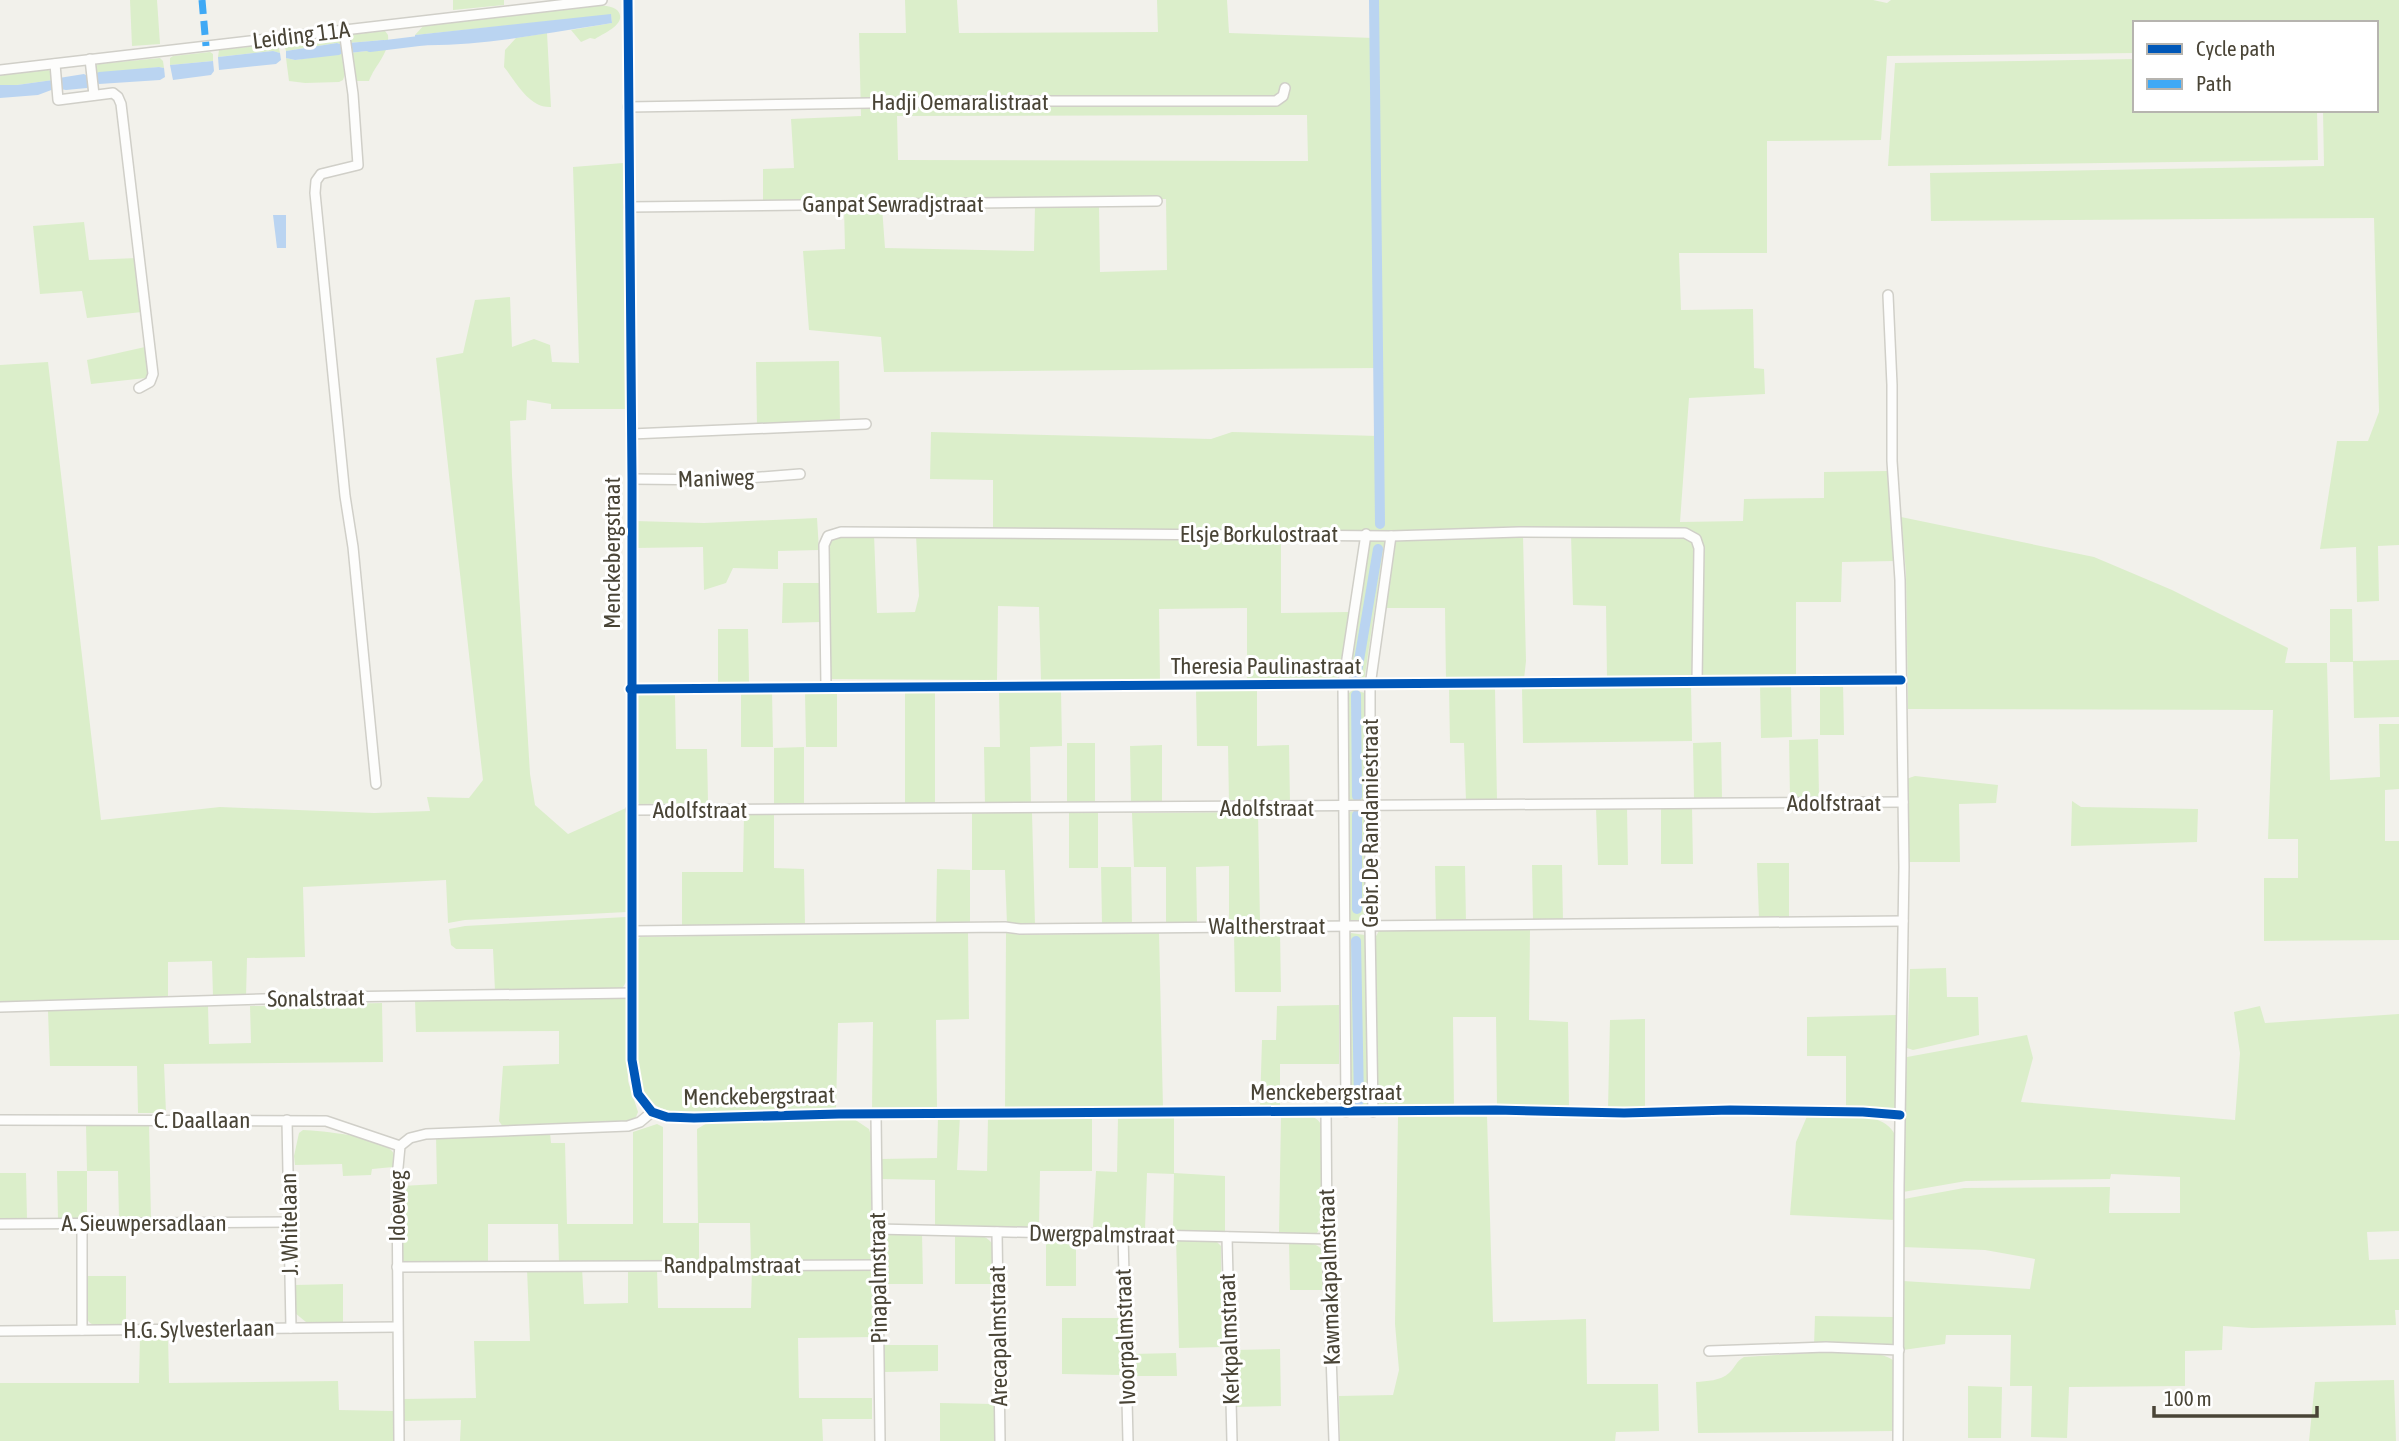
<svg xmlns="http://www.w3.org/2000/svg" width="2399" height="1441" viewBox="0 0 2399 1441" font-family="'Asap Condensed',sans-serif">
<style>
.green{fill:#dbeeca;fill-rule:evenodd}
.water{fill:#bad4f1}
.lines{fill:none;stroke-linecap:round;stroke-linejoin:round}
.canal{stroke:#bad4f1;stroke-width:10}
.street-casing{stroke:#d0cfc8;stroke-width:12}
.street{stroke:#fdfdfc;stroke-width:9}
.quiet{stroke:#3fa9f5;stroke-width:7;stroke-dasharray:14 7;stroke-linecap:butt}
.cycleway-casing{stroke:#fff;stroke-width:13}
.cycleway{stroke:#0057b8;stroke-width:9}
.labels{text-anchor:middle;stroke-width:6;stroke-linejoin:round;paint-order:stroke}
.street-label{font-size:23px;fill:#494436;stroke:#fff}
</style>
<rect width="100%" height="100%" fill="#f2f1eb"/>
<!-- green -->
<g class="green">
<path d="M130,0H157L160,44L132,46Z"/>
<path d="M453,0H504V5L453,10Z"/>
<path d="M905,0H957L959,33L1158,32L1157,0H1227L1229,33L1374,38V0H1873L1887,3L1891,0H2399V545L2378,546L2379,601L2357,602L2356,547L2320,549L2337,441H2368L2379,412L2374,218L1931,221L1930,173L2324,166L2323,110H2376V23H2135V53L1887,56L1881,140L1767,141V253H1679L1681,310L1753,309L1754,368L1764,369L1765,394L1689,398L1680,522L1743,521L1744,499L1824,498V472L1887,471L1895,561L1842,562L1841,602H1796V677H1701L1703,548L1689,530L1667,527L1389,533L1368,531L993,529V480L930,479L931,432L1211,439L1232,432L1378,436L1377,368L884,372L881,337L809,330L803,251L845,249L844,208L882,207L885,248L1034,251L1035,206H1099L1100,272L1167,270L1166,199L969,198L763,202V169L794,168L791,119L861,116L859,33H906ZM1307,115L1308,161L898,160L897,116Z"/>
<path d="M600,5C606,6 612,6 617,10C629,23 604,33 595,39L590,38L581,42L571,30L612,23L611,15L415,35L424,25Z"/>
<path d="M385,31L388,35C390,53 375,65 369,81H355L349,53L385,49L384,40L348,43V35Z"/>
<path d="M547,33L551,107C529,108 517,83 504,67L505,50L516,38Z"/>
<path d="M337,36L342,41L343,45L337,43L286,51L284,44L287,42Z"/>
<path d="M278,44L280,53L272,51L218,57L219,50Z"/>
<path d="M210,52L213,54V61L170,65V58L173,56Z"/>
<path d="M343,53L345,74L343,80L339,82L305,83L289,81L286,58L295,60Z"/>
<path d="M160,58L163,61L164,68L159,67L95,74V66L99,64Z"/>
<path d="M2135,59V110H2317L2318,160L1888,166L1895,63Z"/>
<path d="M48,70L52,72L53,80L17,85H0V75Z"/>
<path d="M623,163L625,409H551V404L527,400L526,420L510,421L512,475L530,774L535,805L568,834L626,808L627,912L465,920L448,923L446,880L303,887L305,957L247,958L246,997H213L212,961L168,962V998L0,1002V365L48,362L101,820L220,807L374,813L430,811L427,797L469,798L483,780L436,358L463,353L475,300L510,297L512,347L534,339L550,345L552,362L579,363L573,167Z"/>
<path d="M84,222L89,260L137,258L142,312L87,318L82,291L40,294L33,226Z"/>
<path d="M145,347L150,373L146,378L91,384L87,360Z"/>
<path d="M839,361L840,422L757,426L756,362Z"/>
<path d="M1901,517L2094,557L2172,590L2288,648L2285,663H2327L2330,780L2380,777L2379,724H2399V789L2385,790V841H2399V940L2264,941V878H2298V839H2268L2273,710L1908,709L1906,573Z"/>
<path d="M817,518L819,550L778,551V569L733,568L726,583L704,590L703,547L634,548L635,521L704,523Z"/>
<path d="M874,534L877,613L915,612L919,596L916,535L1281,538V613L1349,612L1339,681H1247V608L1159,609L1160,681L1041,680L1039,607L998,606L997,680L830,679L827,545L832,538Z"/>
<path d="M1571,535H1682L1694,541L1696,549L1693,676L1688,678L1607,679L1606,606L1573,605Z"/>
<path d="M1523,536L1526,661L1524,679L1446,681L1445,608H1385L1394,539Z"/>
<path d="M1370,537L1385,538L1364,682L1347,680Z"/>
<path d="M783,583H820L821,622L782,623Z"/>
<path d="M2330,609H2352L2353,661L2399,660V717L2354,718L2353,662H2330Z"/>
<path d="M718,629H748L749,682L718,683Z"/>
<path d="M1843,683L1844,735H1820V684Z"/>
<path d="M1691,686L1692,741L1523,743L1522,689Z"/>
<path d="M1760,686H1791L1792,737L1761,738Z"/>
<path d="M1449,688L1495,689L1497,801H1466L1464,743H1450Z"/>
<path d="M999,690H1061L1062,746L1030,747L1031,805L985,806L984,747H1000Z"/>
<path d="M1196,690H1257V746L1289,745L1290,803H1229L1228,746H1197Z"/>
<path d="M1353,690L1365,693L1366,801L1350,802L1346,798L1349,693Z"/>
<path d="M741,691H772L773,747H741Z"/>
<rect x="905" y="691" width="30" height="113"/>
<path d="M805,692H837V747H806Z"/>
<path d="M643,694L675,695L676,749H707L708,803L639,804L636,798V695Z"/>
<path d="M1818,739L1819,797H1790L1789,740Z"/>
<path d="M1721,742L1722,798H1694L1693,743Z"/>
<rect x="1067" y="743" width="28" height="61"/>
<path d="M1162,745V802L1131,803L1130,746Z"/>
<path d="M804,747V803L774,804V748Z"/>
<path d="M1915,776L1998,785L1996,803L1959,804L1960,862H1907L1906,779Z"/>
<path d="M2072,801L2081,807L2198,809L2197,842L2071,846Z"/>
<path d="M1596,808H1627L1628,865H1598Z"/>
<path d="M1661,808H1692L1693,864H1661Z"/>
<path d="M1098,811V868H1069V812Z"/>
<path d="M1362,811L1367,816L1366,919L1363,923L1351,922L1348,918V817L1350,812Z"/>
<path d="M1258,812L1260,923H1229V866L1196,867L1197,922H1166V867H1134L1132,813Z"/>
<path d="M972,813H1032L1035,925H1007L1005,870H972Z"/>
<path d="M744,814H774V868L804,869L805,925L682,926V872H743Z"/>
<path d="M1757,863H1789V920L1759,919Z"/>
<path d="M1532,865H1562L1563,921H1533Z"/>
<path d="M1435,866H1465L1466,923H1436Z"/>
<path d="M1101,867H1131L1132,925L1102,924Z"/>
<path d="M937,869L970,870V926H936Z"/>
<path d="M626,917V982L622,989L618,990L495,991L493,949H456L451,945L449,929L465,926Z"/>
<path d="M1380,929L1530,930L1529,1020L1568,1022L1569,1109L1497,1107L1496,1017H1453L1454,1109L1381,1108L1376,1098L1375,938Z"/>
<path d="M968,932L969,1019L936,1020L937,1108L872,1110L873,1022L838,1023L836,1109L676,1112C665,1110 655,1108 648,1098C628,1072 637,976 637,941L640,937Z"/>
<path d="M1234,932H1280L1281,992H1235Z"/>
<path d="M1006,933L1021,935L1159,933L1163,1108L1005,1109Z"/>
<path d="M1351,933L1365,935L1367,940L1369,1101L1368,1107L1355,1108L1350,1103L1348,937Z"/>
<path d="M1946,968L1947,997H1978L1979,1035L1913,1050L1907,1048L1910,969Z"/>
<path d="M626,996L628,1081L638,1112L636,1117L625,1123L503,1127L499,1121L503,1066L559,1064V1031L416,1032L415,999Z"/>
<path d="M382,1003L383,1062L164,1064L166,1113H138L137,1066H50L48,1011L208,1006L209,1044L251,1043L250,1006Z"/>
<path d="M1339,1005V1064H1280V1107H1260L1262,1040H1276L1277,1006Z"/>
<path d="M2260,1006L2265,1023L2399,1014V1231L2367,1232L2369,1260L2399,1259V1310H2395L2396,1325L2252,1328L2223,1326L2222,1350L2185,1351V1386L2069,1387L2067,1438L2031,1437L2032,1386H2010L2011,1335H1946L1945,1344L1903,1350V1281L2030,1289L2035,1259L1985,1250L1902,1247V1202L1904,1199L1964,1188L2110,1187L2109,1213H2180V1177L2111,1174L2110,1179L1966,1181L1903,1192V1120L1907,1057L2027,1035L2033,1058L2021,1102L2235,1120L2240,1053L2234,1012Z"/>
<path d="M1896,1015L1895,1106L1891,1112C1876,1112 1861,1108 1846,1108V1056H1807V1017Z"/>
<path d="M1645,1019V1110L1608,1109L1610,1020Z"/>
<path d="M1808,1114C1831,1115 1883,1110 1894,1133L1895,1220L1790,1215L1796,1142Z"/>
<path d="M1281,1115C1296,1115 1315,1111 1322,1126V1223L1317,1233H1279Z"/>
<path d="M1487,1115L1493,1322L1586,1319L1587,1384H1658L1659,1431L1616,1432L1615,1441H1340L1339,1396L1393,1395L1399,1370L1395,1324L1398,1117Z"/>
<path d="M960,1116L957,1170L987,1171L988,1117L1092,1116V1171H1040L1039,1228L935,1226V1180L881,1179V1159L937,1158L938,1117Z"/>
<path d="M1118,1117H1174V1173L1225,1176V1234L1173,1231L1174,1174L1147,1173L1145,1229L1093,1227L1096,1171L1117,1172Z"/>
<path d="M854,1119L869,1129L871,1136V1263L751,1262L750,1223H699V1263H559L558,1224H488V1263L405,1264L402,1259V1186L437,1184L436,1136L550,1133L551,1143H565L567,1224H633V1132L657,1124L663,1127V1223H698L697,1129L709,1122Z"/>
<path d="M149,1124L151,1220H119L118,1171H87V1219H58L57,1171H87L86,1125Z"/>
<path d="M303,1130C322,1131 379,1136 392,1151C396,1155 393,1162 393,1167L372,1169L371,1175L343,1176L342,1164L295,1165L294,1156L299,1133Z"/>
<path d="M0,1173H26L27,1219H0Z"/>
<path d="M891,1233H922L923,1284H882L883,1239L886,1234Z"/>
<path d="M955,1235C969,1235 985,1231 993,1245L994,1284H955Z"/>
<rect x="1046" y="1236" width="30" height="50"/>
<path d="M1176,1238L1214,1239L1221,1246L1222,1347L1179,1348Z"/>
<path d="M1289,1243C1302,1243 1316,1240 1324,1252L1325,1290H1290Z"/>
<path d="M582,1268L584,1304L628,1303V1268H657L658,1308H751L752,1268H872L873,1337L798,1338L799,1398H872V1419H822L823,1441H460L461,1420L402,1421V1399L476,1398L474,1341H530L527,1269Z"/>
<path d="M85,1276H126V1324C116,1324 102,1327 92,1324C81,1320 85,1287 85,1276Z"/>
<path d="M343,1284V1323L306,1322L295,1313L294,1285Z"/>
<path d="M1815,1316L1894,1317L1893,1348L1814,1346Z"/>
<path d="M1062,1318H1120L1121,1375L1062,1374Z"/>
<path d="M140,1334H168L169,1383L338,1381L339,1410L393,1411L394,1441H0V1383H139Z"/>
<path d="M884,1345H938V1371L885,1372Z"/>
<path d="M1280,1349L1281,1406L1232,1407V1350Z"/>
<path d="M1176,1353L1177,1376H1132L1131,1354Z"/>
<path d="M1808,1353C1828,1353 1880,1348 1894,1361V1431L1698,1433L1696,1382C1707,1381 1720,1381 1729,1373C1735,1368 1736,1361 1744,1357Z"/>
<path d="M2394,1380L2396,1441H2309L2315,1382Z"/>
<path d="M1968,1386L2002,1387L2001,1438H1968Z"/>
<path d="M940,1403L994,1404L995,1441H940Z"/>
</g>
<!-- water -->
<g class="water">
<path d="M611,14L612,23L600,25C540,34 477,47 415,45V35Z"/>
<path d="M384,40L385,49L349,53L348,43Z"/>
<path d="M337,43L343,45V53L339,55L295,60L286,58V51Z"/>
<path d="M273,51L280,53L281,60L276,64L219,70L218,57Z"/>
<path d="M213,61L214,71L211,75L173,80L170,65Z"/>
<path d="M159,67L164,68L165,77L160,80L99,84L95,82V74L99,72Z"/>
<path d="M84,74L89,77L90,84L87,88L66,90L60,89L59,78Z"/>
<path d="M53,80L54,89L38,95L0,98V85H17Z"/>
<path d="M273,215H286V248H277Z"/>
</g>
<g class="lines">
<!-- canal -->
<g class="canal">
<path d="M1374,0L1380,524"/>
<path d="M370,47L427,40"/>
<path d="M1356,678L1378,549"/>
<path d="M1356,695L1357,796"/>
<path d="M1357,815V909"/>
<path d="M1356,941L1359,1101"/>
</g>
<defs>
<g id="street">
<path d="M628,0L632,479V1060L638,1094L652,1112L667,1117L694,1118L839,1114L1496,1110L1624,1113L1730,1110L1863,1112L1900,1115"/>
<path d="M344,30L353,94L358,165L321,174L316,181L315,193L345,496L353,547L376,784"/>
<path d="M90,59L94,95"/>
<path d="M55,64L58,100L113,93L118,97L121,104L153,374L150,382L139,388"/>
<path d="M0,70L602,0"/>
<path d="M628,107L994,101H1276L1283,96L1285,88"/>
<path d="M629,207L1157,201"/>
<path d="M1888,295L1892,385V461L1900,580L1904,867L1899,1186L1898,1441"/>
<path d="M631,434L866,424"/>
<path d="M632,479L723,480L800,474"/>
<path d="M826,686L824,545L828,536L841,532L1391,536L1519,532L1685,533L1696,539L1699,548L1697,682"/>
<path d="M630,689L1901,680"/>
<path d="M631,810L1903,802"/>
<path d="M632,931L1005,927L1020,929L1903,921"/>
<path d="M0,1007L329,997L632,993"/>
<path d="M1326,1112L1327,1239L1334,1441"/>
<path d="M1346,1112L1343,685L1366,534"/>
<path d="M1373,1112L1370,926V686L1391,536"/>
<path d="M876,1115L880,1441"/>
<path d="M0,1120L326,1121L400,1146"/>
<path d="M287,1120L291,1328"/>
<path d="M0,1224L288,1222"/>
<path d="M877,1229L1327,1239"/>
<path d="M997,1232L1000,1441"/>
<path d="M1123,1234L1128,1441"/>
<path d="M1227,1237L1232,1441"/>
<path d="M397,1267L878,1265"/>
<path d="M82,1330V1224"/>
<path d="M0,1331L397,1327"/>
<path d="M1709,1351L1826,1347L1899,1350"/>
<path d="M399,1441L397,1178L400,1146L410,1138L426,1134L628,1126L640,1122L652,1112"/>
</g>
</defs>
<!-- street casing -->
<use href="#street" class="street-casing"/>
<!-- street -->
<use href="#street" class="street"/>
<!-- quiet -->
<path class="quiet" d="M202,0L206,46"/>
<defs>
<g id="cycleway">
<path d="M628,0L632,479V1060L638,1094L652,1112L667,1117L694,1118L839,1114L1496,1110L1624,1113L1730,1110L1863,1112L1900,1115"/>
<path d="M630,689L1901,680"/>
</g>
</defs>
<!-- cycleway casing -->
<use href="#cycleway" class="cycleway-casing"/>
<!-- cycleway -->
<use href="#cycleway" class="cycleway"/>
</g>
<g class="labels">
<!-- street labels -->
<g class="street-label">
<text transform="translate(301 35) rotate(-7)" y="8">Leiding 11A</text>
<text x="960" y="110">Hadji Oemaralistraat</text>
<text x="893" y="212">Ganpat Sewradjstraat</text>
<text transform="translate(716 478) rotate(-2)" y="8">Maniweg</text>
<text x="1259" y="542">Elsje Borkulostraat</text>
<text transform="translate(612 553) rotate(-90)" y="8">Menckebergstraat</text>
<text x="1266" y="674">Theresia Paulinastraat</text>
<text x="1834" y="811">Adolfstraat</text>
<text x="1267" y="816">Adolfstraat</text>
<text x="700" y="818">Adolfstraat</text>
<text transform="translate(1370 823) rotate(-90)" y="8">Gebr. De Randamiestraat</text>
<text x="1267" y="934">Waltherstraat</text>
<text transform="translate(316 998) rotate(-1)" y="8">Sonalstraat</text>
<text x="1326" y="1100">Menckebergstraat</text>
<text transform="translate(759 1096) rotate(-1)" y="8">Menckebergstraat</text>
<text x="202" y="1128">C. Daallaan</text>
<text transform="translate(397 1206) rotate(-90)" y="8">Idoeweg</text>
<text x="144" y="1231">A. Sieuwpersadlaan</text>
<text transform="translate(289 1224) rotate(-91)" y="8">J. Whitelaan</text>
<text transform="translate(1102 1234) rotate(1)" y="8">Dwergpalmstraat</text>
<text x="732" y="1273">Randpalmstraat</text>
<text transform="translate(1329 1277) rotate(-92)" y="8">Kawmakapalmstraat</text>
<text transform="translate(878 1278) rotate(-91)" y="8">Pinapalmstraat</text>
<text transform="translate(199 1329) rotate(-1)" y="8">H.G. Sylvesterlaan</text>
<text transform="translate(998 1336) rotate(-91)" y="8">Arecapalmstraat</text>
<text transform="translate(1125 1337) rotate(-92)" y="8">Ivoorpalmstraat</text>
<text transform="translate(1229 1339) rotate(-92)" y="8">Kerkpalmstraat</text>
</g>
</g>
<!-- legend -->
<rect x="2133" y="21" width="245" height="91" fill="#ffffff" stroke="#b6b4af" stroke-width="2"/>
<rect x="2147" y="44" width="35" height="10" fill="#0057b8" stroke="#b6b4af" stroke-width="2"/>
<text x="2196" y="56" font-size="21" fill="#494436">Cycle path</text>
<rect x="2147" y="79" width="35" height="10" fill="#3fa9f5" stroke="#b6b4af" stroke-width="2"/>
<text x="2196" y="91" font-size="21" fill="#494436">Path</text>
<!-- scale -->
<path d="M2154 1406v10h163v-10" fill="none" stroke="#494436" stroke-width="3.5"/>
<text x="2164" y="1406" font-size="21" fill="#494436" stroke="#ffffff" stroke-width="5" paint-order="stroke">100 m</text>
</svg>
